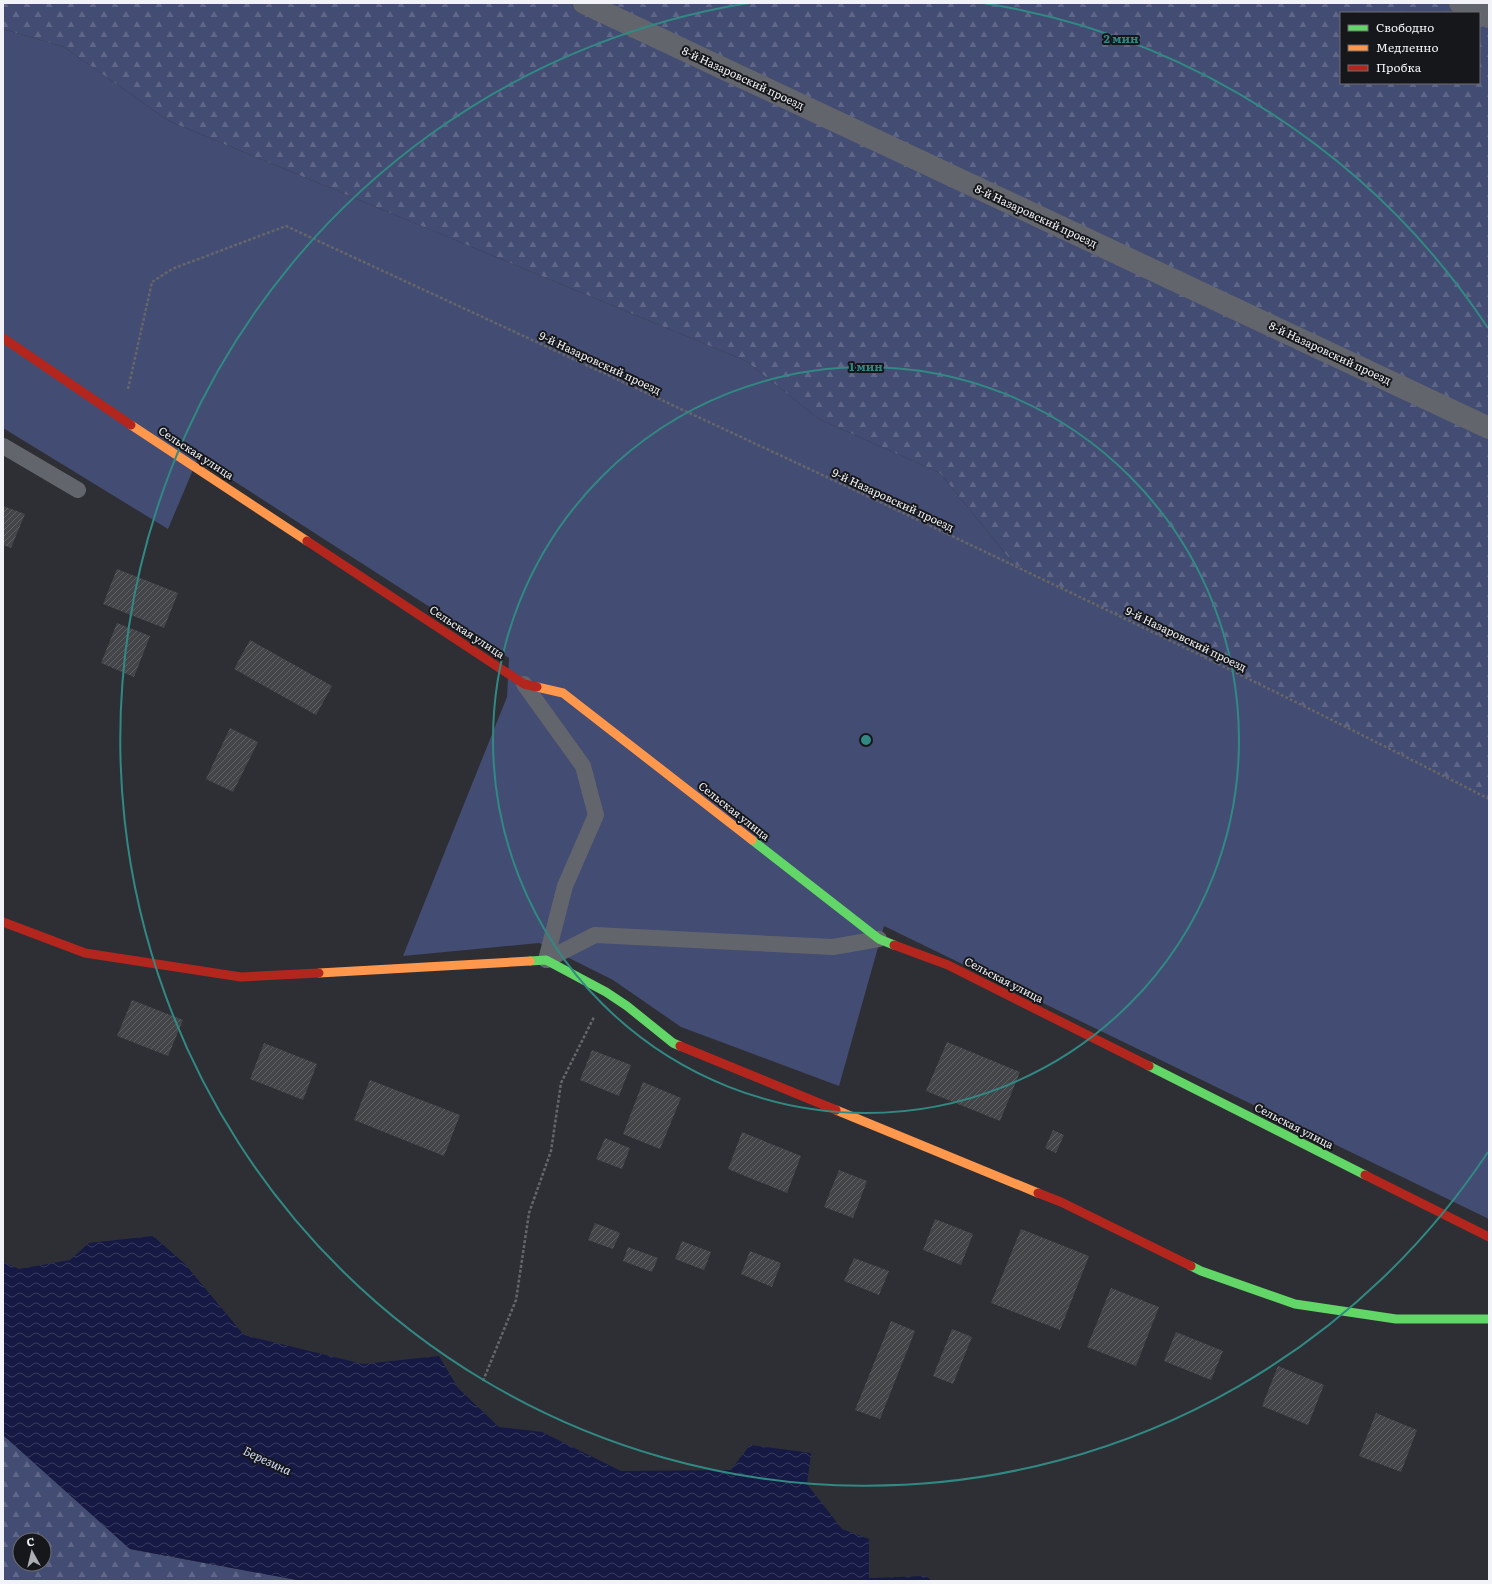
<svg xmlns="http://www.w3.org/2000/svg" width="1492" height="1584" viewBox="0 0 1492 1584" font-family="Literata,serif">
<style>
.green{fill:#434c72}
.forest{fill:url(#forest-firs);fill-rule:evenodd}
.water{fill:url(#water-waves)}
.building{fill:url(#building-hatch)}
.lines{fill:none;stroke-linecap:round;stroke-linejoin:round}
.path{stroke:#65666b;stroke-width:2.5;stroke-dasharray:3 2;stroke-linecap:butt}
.lane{stroke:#63656c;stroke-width:16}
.street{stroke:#63656c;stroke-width:22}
.fast{stroke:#63d668;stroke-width:9}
.slow{stroke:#ff974d;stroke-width:9}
.jam{stroke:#b3261e;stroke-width:9}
.ring{fill:none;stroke:#318983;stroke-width:2}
.labels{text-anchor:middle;stroke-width:4;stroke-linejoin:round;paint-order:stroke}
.street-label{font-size:11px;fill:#f2f3f8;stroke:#16171a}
.water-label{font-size:12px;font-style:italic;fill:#d5defe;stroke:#16171a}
.centre{fill:#318983;stroke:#16171a;stroke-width:2}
.ring-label{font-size:12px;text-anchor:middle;font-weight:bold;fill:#318983;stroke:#16171a;stroke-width:4;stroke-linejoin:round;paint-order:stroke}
</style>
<defs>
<pattern id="forest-firs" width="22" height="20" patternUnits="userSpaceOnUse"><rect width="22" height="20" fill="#434c72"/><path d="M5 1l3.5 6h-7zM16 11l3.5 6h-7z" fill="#5f6687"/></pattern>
<pattern id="water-waves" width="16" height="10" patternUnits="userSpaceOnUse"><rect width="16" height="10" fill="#151943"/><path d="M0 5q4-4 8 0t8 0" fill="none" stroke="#383b5f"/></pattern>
<pattern id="building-hatch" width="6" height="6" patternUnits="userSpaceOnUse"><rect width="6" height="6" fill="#444549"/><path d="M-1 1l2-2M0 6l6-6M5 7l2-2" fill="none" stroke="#5f6064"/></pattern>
</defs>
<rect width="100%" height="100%" fill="#2e2f34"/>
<!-- green -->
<path class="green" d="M3,29L64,47L169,121L746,361L819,419L940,473L1014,564L1376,741L1489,799V1219L884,926L839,1086L681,1027L613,980L539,943L403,956L507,697L509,658L198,458L168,529L3,428Z"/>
<!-- forest -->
<g class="forest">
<path d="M3,3H1489V799L1376,741L1014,564L940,473L819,419L746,361L169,121L64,47L3,29ZM1341,13H1479V83H1341Z"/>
<path d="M3,1435L130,1549L302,1581H3ZM20,1540H44V1564H20Z"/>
</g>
<!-- water -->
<path class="water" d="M153,1236L184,1263L244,1335L363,1364L439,1356L458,1388L499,1427L542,1432L621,1471L731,1470L750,1445L811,1453L807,1484L842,1529L869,1539V1578L926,1576L932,1581H302L130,1549L3,1435V1262L19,1269L70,1260L89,1243Z"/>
<!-- building -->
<g class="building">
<path d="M3,506L25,514L11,548L3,545Z"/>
<path d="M117,569L178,593L164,628L103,604Z"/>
<path d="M117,623L150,636L134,677L101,663Z"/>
<path d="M250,640L332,686L316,715L234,669Z"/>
<path d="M230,728L258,742L233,792L206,779Z"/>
<path d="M132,1000L183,1020L168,1056L117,1036Z"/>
<path d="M947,1042L1020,1072L1000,1121L926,1091Z"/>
<path d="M264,1043L317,1064L303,1100L250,1079Z"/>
<path d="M592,1050L631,1065L619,1096L580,1080Z"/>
<path d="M370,1080L460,1115L444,1156L354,1120Z"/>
<path d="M643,1082L681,1098L660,1149L623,1134Z"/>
<path d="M1053,1130L1064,1135L1056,1153L1045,1148Z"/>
<path d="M742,1132L801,1156L787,1193L728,1169Z"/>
<path d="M605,1138L630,1148L622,1169L596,1159Z"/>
<path d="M839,1170L867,1181L853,1218L824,1207Z"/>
<path d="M935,1219L973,1234L961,1265L923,1250Z"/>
<path d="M595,1223L620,1233L613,1249L588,1240Z"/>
<path d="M1021,1229L1089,1256L1060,1330L991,1303Z"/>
<path d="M682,1241L711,1252L704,1270L675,1259Z"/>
<path d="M628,1247L658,1258L652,1272L623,1261Z"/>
<path d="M750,1251L781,1263L772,1287L741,1274Z"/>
<path d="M854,1258L889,1271L879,1295L844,1281Z"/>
<path d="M1111,1288L1159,1307L1136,1366L1087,1347Z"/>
<path d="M891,1321L915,1331L880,1419L855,1410Z"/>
<path d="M952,1329L972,1337L953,1384L933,1376Z"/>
<path d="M1176,1332L1223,1351L1211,1380L1164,1361Z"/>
<path d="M1278,1366L1324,1385L1308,1425L1262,1406Z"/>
<path d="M1376,1413L1417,1430L1401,1472L1359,1456Z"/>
</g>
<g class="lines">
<!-- path -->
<g class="path">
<path d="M128,389L152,282L172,269L286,226C689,413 1093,597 1489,799"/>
<path d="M483,1381L516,1300L529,1213L551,1151L561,1083L594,1017"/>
</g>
<!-- lane -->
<g class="lane">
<path d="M3,446L78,490"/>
<path d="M524,684L583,766L596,815L565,886L546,960"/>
<path d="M546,960L595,935L833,947L879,939"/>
</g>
<!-- street -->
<g class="street">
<path d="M584,3L1489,428"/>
<path d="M1460,3L1489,17"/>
</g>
<!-- fast -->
<g class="fast">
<path d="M752,840L879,939L894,945"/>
<path d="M530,961L546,960L606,992L627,1006L673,1043L680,1046"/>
<path d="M1149,1066L1365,1175"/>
<path d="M1191,1266L1201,1271L1295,1304L1396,1319H1489"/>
</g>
<!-- slow -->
<g class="slow">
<path d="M131,425L307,541"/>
<path d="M537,687L563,693L752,840"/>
<path d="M319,973L530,961"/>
<path d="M836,1110L1038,1193"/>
</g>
<!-- jam -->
<g class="jam">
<path d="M3,338L131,425"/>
<path d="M307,541L524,684L537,687"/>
<path d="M3,922L85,953L241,977L319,973"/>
<path d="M894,945L948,965L1149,1066"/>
<path d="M680,1046L836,1110"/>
<path d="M1365,1175L1489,1237"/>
<path d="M1038,1193L1061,1202L1191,1266"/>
</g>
</g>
<!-- distance rings -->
<g class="ring">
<circle cx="866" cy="740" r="373"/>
<path d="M1488 1152A746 746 0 1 1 749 3M983 3A746 746 0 0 1 1488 328"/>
</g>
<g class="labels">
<!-- street labels -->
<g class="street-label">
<text transform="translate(743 78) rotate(25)" y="4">8-й Назаровский проезд</text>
<text transform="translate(1036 216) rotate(25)" y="4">8-й Назаровский проезд</text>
<text transform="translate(1330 353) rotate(25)" y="4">8-й Назаровский проезд</text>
<text transform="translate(600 363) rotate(25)" y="4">9-й Назаровский проезд</text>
<text transform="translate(196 453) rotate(33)" y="4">Сельская улица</text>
<text transform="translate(893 500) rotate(25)" y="4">9-й Назаровский проезд</text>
<text transform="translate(467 632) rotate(33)" y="4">Сельская улица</text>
<text transform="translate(1186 639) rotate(26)" y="4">9-й Назаровский проезд</text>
<text transform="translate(734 811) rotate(38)" y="4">Сельская улица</text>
<text transform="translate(1004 980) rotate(27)" y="4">Сельская улица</text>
<text transform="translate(1294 1126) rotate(27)" y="4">Сельская улица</text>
</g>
<!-- water labels -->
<g class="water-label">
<text transform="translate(267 1461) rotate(25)" y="4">Березина</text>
</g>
</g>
<circle cx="866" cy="740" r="6" class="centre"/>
<g class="ring-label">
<text x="1121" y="43">2 мин</text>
<text x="866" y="371">1 мин</text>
</g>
<!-- border -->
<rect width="1492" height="1584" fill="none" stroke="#f2f3f8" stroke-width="8"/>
<!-- legend -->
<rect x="1340" y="12" width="140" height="72" fill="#16171a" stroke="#6e6f73"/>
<rect x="1348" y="25" width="20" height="6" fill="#63d668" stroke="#6e6f73"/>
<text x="1376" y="32" font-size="12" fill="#f2f3f8">Свободно</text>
<rect x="1348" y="45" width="20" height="6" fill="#ff974d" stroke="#6e6f73"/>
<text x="1376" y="52" font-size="12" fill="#f2f3f8">Медленно</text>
<rect x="1348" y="65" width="20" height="6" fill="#b3261e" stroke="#6e6f73"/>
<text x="1376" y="72" font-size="12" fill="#f2f3f8">Пробка</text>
<!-- north arrow -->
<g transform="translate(32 1552) rotate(352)"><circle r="19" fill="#16171a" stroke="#6e6f73"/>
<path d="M0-3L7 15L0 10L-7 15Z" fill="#adaeb3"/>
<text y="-6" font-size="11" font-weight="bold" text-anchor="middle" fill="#f2f3f8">С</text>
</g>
</svg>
